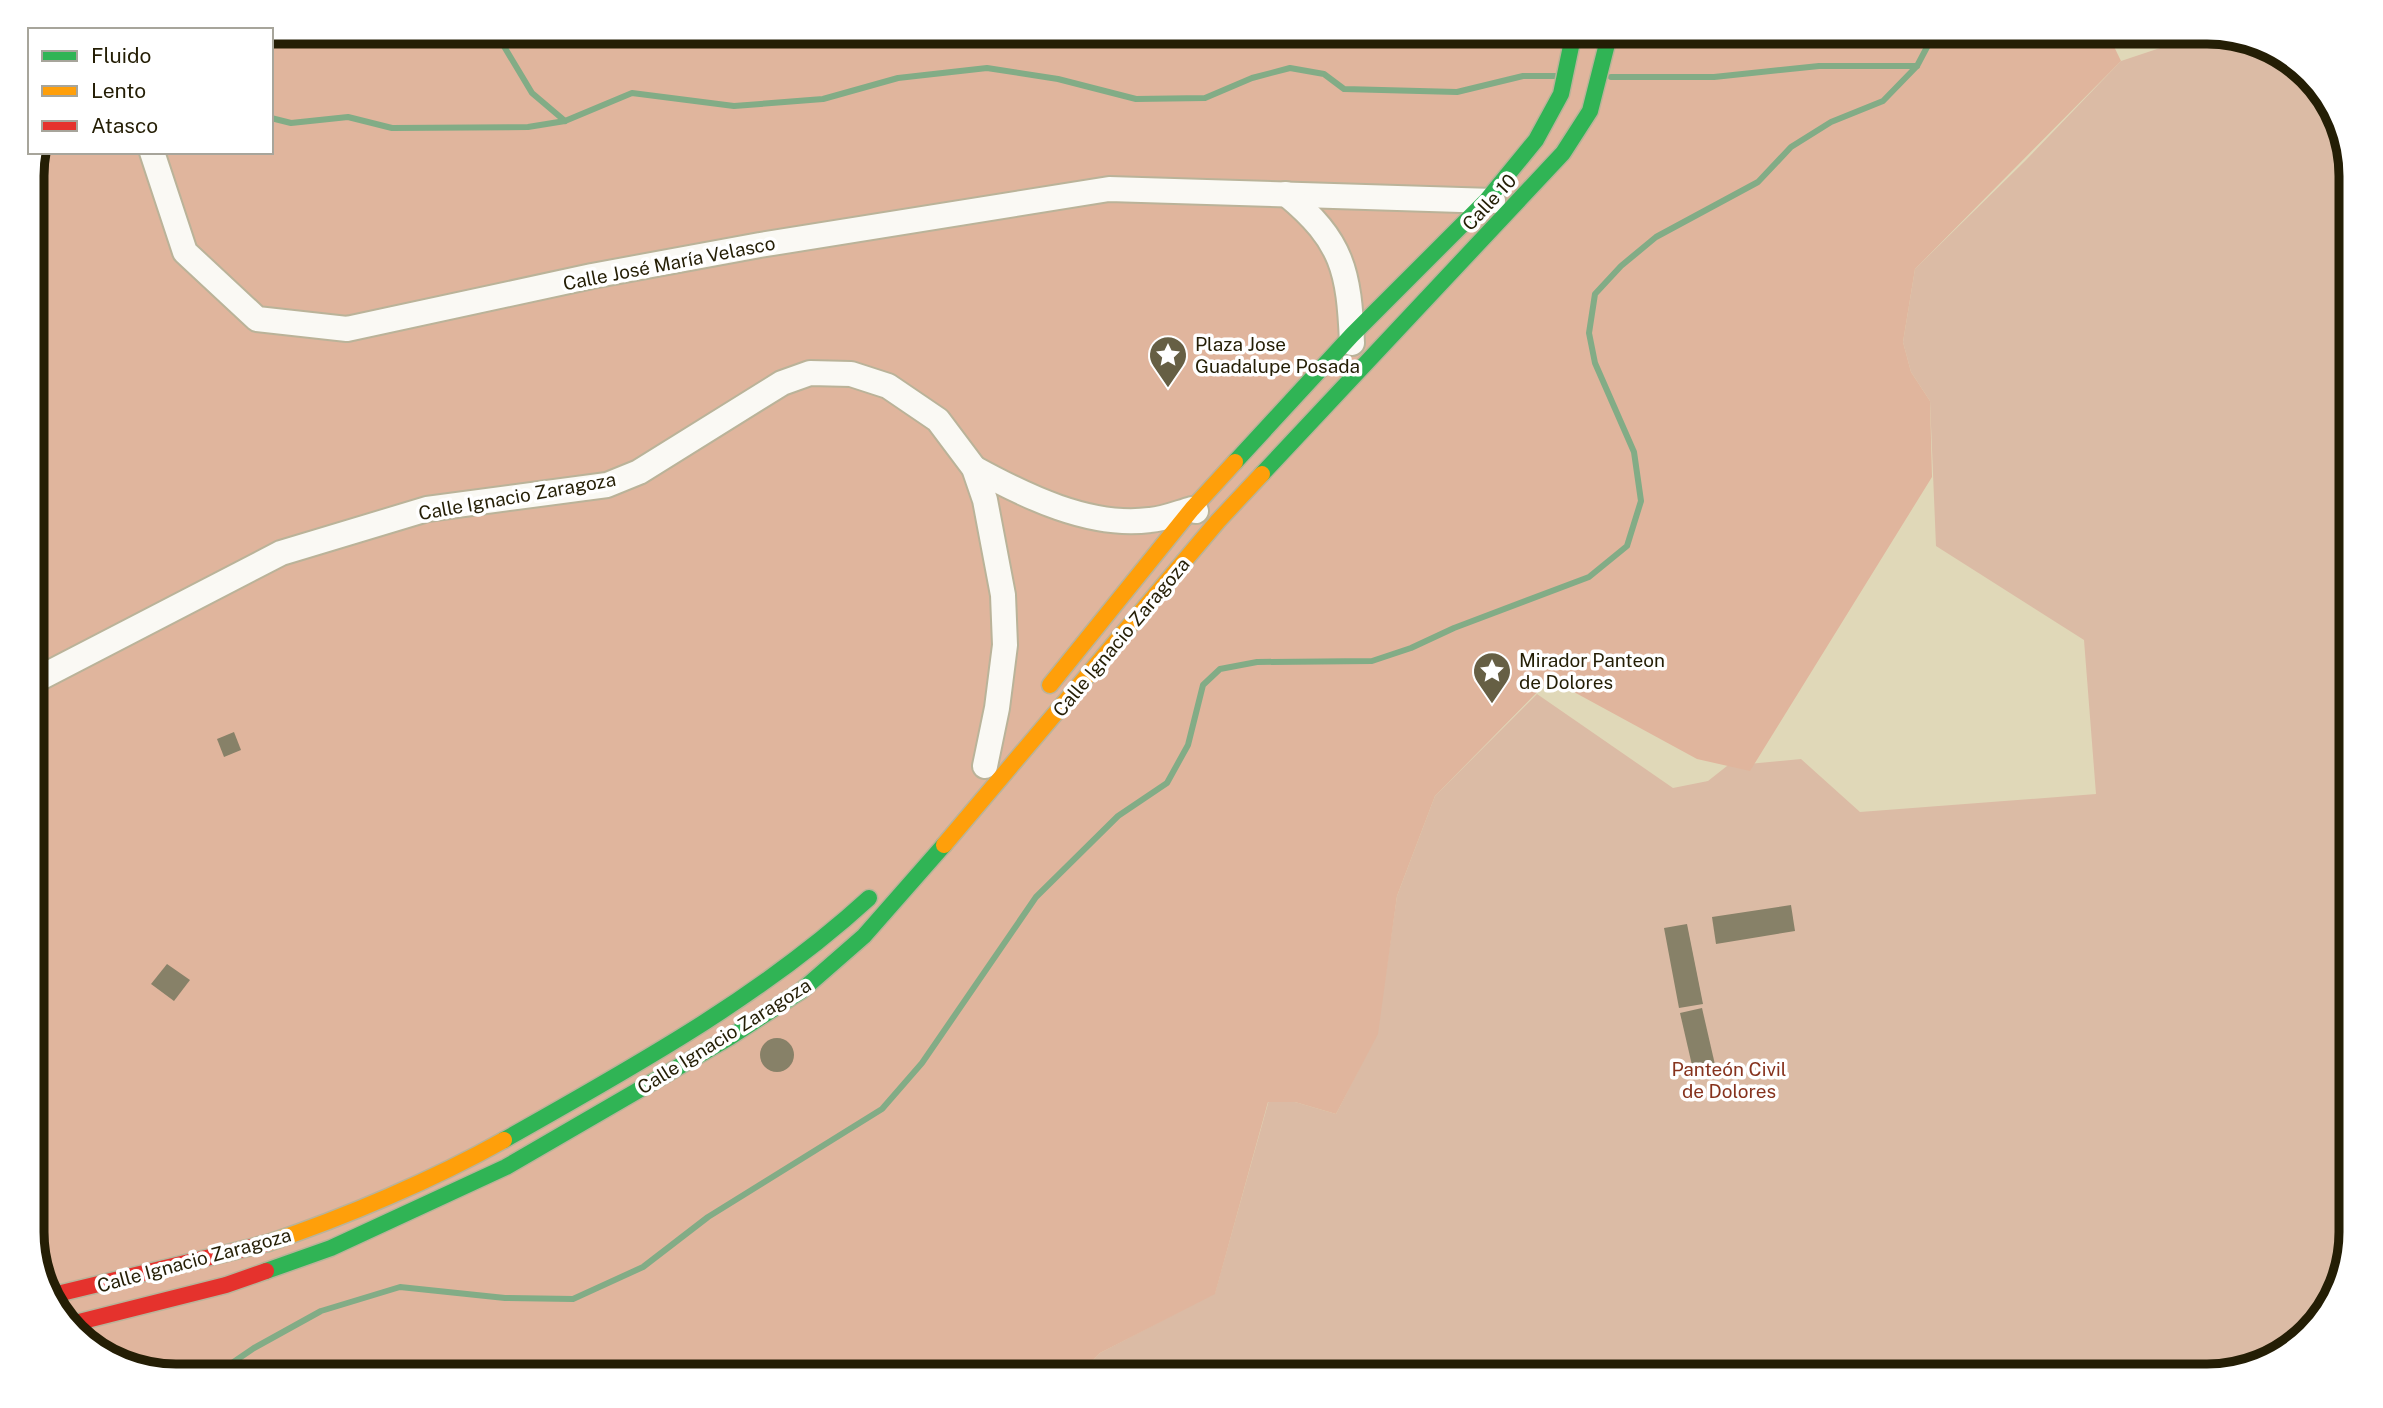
<svg xmlns="http://www.w3.org/2000/svg" width="2383" height="1408" viewBox="0 0 2383 1408" font-family="'Public Sans',sans-serif">
<style>
.green{fill:#dbbba5}
.forest{fill:#e0b59d}
.lines{fill:none;stroke-linecap:round;stroke-linejoin:round}
.stream{stroke:#82ac86;stroke-width:6}
.building{fill:#878168}
.street-casing{stroke:#bab399;stroke-width:28}
.fast-casing{stroke:#bab399;stroke-width:19}
.slow-casing{stroke:#bab399;stroke-width:19}
.jam-casing{stroke:#bab399;stroke-width:19}
.street{stroke:#faf9f4;stroke-width:24}
.fast{stroke:#30b455;stroke-width:16}
.slow{stroke:#ff9f0a;stroke-width:16}
.jam{stroke:#e5322d;stroke-width:16}
.labels{text-anchor:middle;stroke-width:7;stroke-linejoin:round;paint-order:stroke}
.street-label{font-size:19px;fill:#241e05;stroke:#fff}
.poi-label{font-size:19px;fill:#241e05;stroke:#fff;text-anchor:start}
.park-label{font-size:19px;fill:#86331e;stroke:#fff}
.rim{fill:none;stroke:#241e05;stroke-width:9}
</style>
<rect width="100%" height="100%" fill="#e0d8b8"/>
<!-- green -->
<path class="green" d="M2190,38L2252,44L2280,51L2332,103L2351,167V1233L2332,1305L2279,1357L2208,1376H1078L1100,1353L1215,1293L1269,1100L1295,1102L1336,1114L1377,1034L1397,896L1435,796L1537,694L1673,788L1708,781L1727,766L1801,759L1860,812L2096,794L2084,640L1936,546L1930,401L1911,372L1903,342L1915,269L2025,161L2121,61Z"/>
<!-- forest -->
<path class="forest" d="M271,32H2107L2121,61L1915,269L1903,342L1911,372L1930,401L1932,477L1750,771L1697,759L1550,679L1435,796L1397,896L1378,1034L1336,1114L1295,1102H1268L1215,1294L1100,1353L1078,1376H176L103,1357L51,1305L32,1241V167L35,152H271Z"/>
<g class="lines">
<!-- stream -->
<g class="stream">
<path d="M490,32L502,43L532,93L565,121"/>
<path d="M1611,77H1714L1819,66H1917"/>
<path d="M271,118L291,123L348,117L392,128L528,127L565,121L632,93L734,106L823,99L898,78L987,68L1058,79L1136,99L1205,98L1252,78L1290,68L1324,74L1344,89L1457,92L1523,76H1555"/>
<path d="M213,1376L254,1348L321,1311L400,1287L505,1298L573,1299L643,1267L708,1217L882,1109L922,1063L1036,897L1118,816L1167,783L1188,745L1203,685L1220,669L1257,662L1372,661L1411,648L1454,628L1589,577L1627,546L1641,501L1634,452L1595,363L1589,333L1595,294L1621,266L1656,237L1758,182L1791,147L1831,122L1883,101L1917,66L1935,32"/>
</g>
</g>
<!-- building -->
<g class="building">
<path d="M234,732L241,750L224,757L217,739Z"/>
<path d="M1791,905L1795,931L1716,944L1712,917Z"/>
<path d="M1687,924L1703,1004L1679,1008L1664,928Z"/>
<path d="M167,964L190,980L174,1001L151,984Z"/>
<path d="M1702,1008L1716,1069L1694,1074L1680,1013Z"/>
<circle cx="777" cy="1055" r="17"/>
</g>
<g class="lines">
<defs>
<g id="street">
<path d="M152,152L185,252L257,319L347,329L592,276L760,245L1109,189L1493,201"/>
<path d="M1286,194C1343,241 1349,271 1352,343"/>
<path d="M974,468C1025,496 1090,528 1150,520C1164,519 1178,513 1192,509L1196,511"/>
<path d="M32,682L281,553L427,509L607,485L639,472L782,383L810,373L851,374L888,386L938,420L974,468L985,500L1003,595L1005,645L997,708L985,766"/>
</g>
<g id="fast">
<path d="M1235,462L1352,335L1486,201L1536,140L1561,94L1574,32"/>
<path d="M1262,474L1563,153L1590,111L1610,32"/>
<path d="M504,1140C631,1068 761,997 869,898"/>
<path d="M266,1271L331,1248L506,1167L730,1037L801,991L864,936L944,845"/>
</g>
<g id="slow">
<path d="M1050,685L1192,509L1235,462"/>
<path d="M944,845L1218,521L1262,474"/>
<path d="M268,1243C345,1217 433,1180 504,1140"/>
</g>
<g id="jam">
<path d="M49,1296L268,1243"/>
<path d="M71,1324L226,1285L266,1271"/>
</g>
</defs>
<!-- street casing -->
<use href="#street" class="street-casing"/>
<!-- fast casing -->
<use href="#fast" class="fast-casing"/>
<!-- slow casing -->
<use href="#slow" class="slow-casing"/>
<!-- jam casing -->
<use href="#jam" class="jam-casing"/>
<!-- street -->
<use href="#street" class="street"/>
<!-- fast -->
<use href="#fast" class="fast"/>
<!-- slow -->
<use href="#slow" class="slow"/>
<!-- jam -->
<use href="#jam" class="jam"/>
</g>
<!-- icons -->
<defs>
<symbol id="sight-pin" viewBox="-11 -11 22 30"><path d="M0 17L-7.5 6A9.5 9.5 0 1 1 7.5 6Z" fill="#665f44" stroke="#fff"/><path d="M0-6L1.8-2.2L6-1.7L2.9 1.2L3.7 5.4L0 3.3L-3.7 5.4L-2.9 1.2L-6-1.7L-1.8-2.2Z" fill="#fff"/></symbol>
</defs>
<g fill-rule="evenodd">
<use href="#sight-pin" x="1146" y="333" width="44" height="60"/>
<use href="#sight-pin" x="1470" y="649" width="44" height="60"/>
</g>
<g class="labels">
<!-- street labels -->
<g class="street-label">
<text transform="translate(1489 202) rotate(-47)" y="7">Calle 10</text>
<text transform="translate(669 263) rotate(-11)" y="7">Calle José María Velasco</text>
<text transform="translate(517 496) rotate(-10)" y="7">Calle Ignacio Zaragoza</text>
<text transform="translate(1121 637) rotate(-50)" y="7">Calle Ignacio Zaragoza</text>
<text transform="translate(724 1036) rotate(-32)" y="7">Calle Ignacio Zaragoza</text>
<text transform="translate(194 1260) rotate(-15)" y="7">Calle Ignacio Zaragoza</text>
</g>
<!-- poi labels -->
<g class="poi-label">
<text x="1195" y="351">Plaza Jose<tspan x="1195" dy="22">Guadalupe Posada</tspan></text>
<text x="1519" y="667">Mirador Panteon<tspan x="1519" dy="22">de Dolores</tspan></text>
</g>
<!-- park labels -->
<g class="park-label">
<text x="1729" y="1076">Panteón Civil<tspan x="1729" dy="22">de Dolores</tspan></text>
</g>
</g>
<!-- crop -->
<path d="M0 0H2383V1408H0ZM176 44H2207A132 132 0 0 1 2339 176V1232A132 132 0 0 1 2207 1364H176A132 132 0 0 1 44 1232V176A132 132 0 0 1 176 44Z" fill="#fff" fill-rule="evenodd"/>
<path class="rim" d="M176 44H2207A132 132 0 0 1 2339 176V1232A132 132 0 0 1 2207 1364H176A132 132 0 0 1 44 1232V176A132 132 0 0 1 176 44Z"/>
<!-- legend -->
<rect x="28" y="28" width="245" height="126" fill="#ffffff" stroke="#a7a59b" stroke-width="2"/>
<rect x="42" y="51" width="35" height="10" fill="#30b455" stroke="#a7a59b" stroke-width="2"/>
<text x="91" y="63" font-size="21" fill="#241e05">Fluido</text>
<rect x="42" y="86" width="35" height="10" fill="#ff9f0a" stroke="#a7a59b" stroke-width="2"/>
<text x="91" y="98" font-size="21" fill="#241e05">Lento</text>
<rect x="42" y="121" width="35" height="10" fill="#e5322d" stroke="#a7a59b" stroke-width="2"/>
<text x="91" y="133" font-size="21" fill="#241e05">Atasco</text>
</svg>
